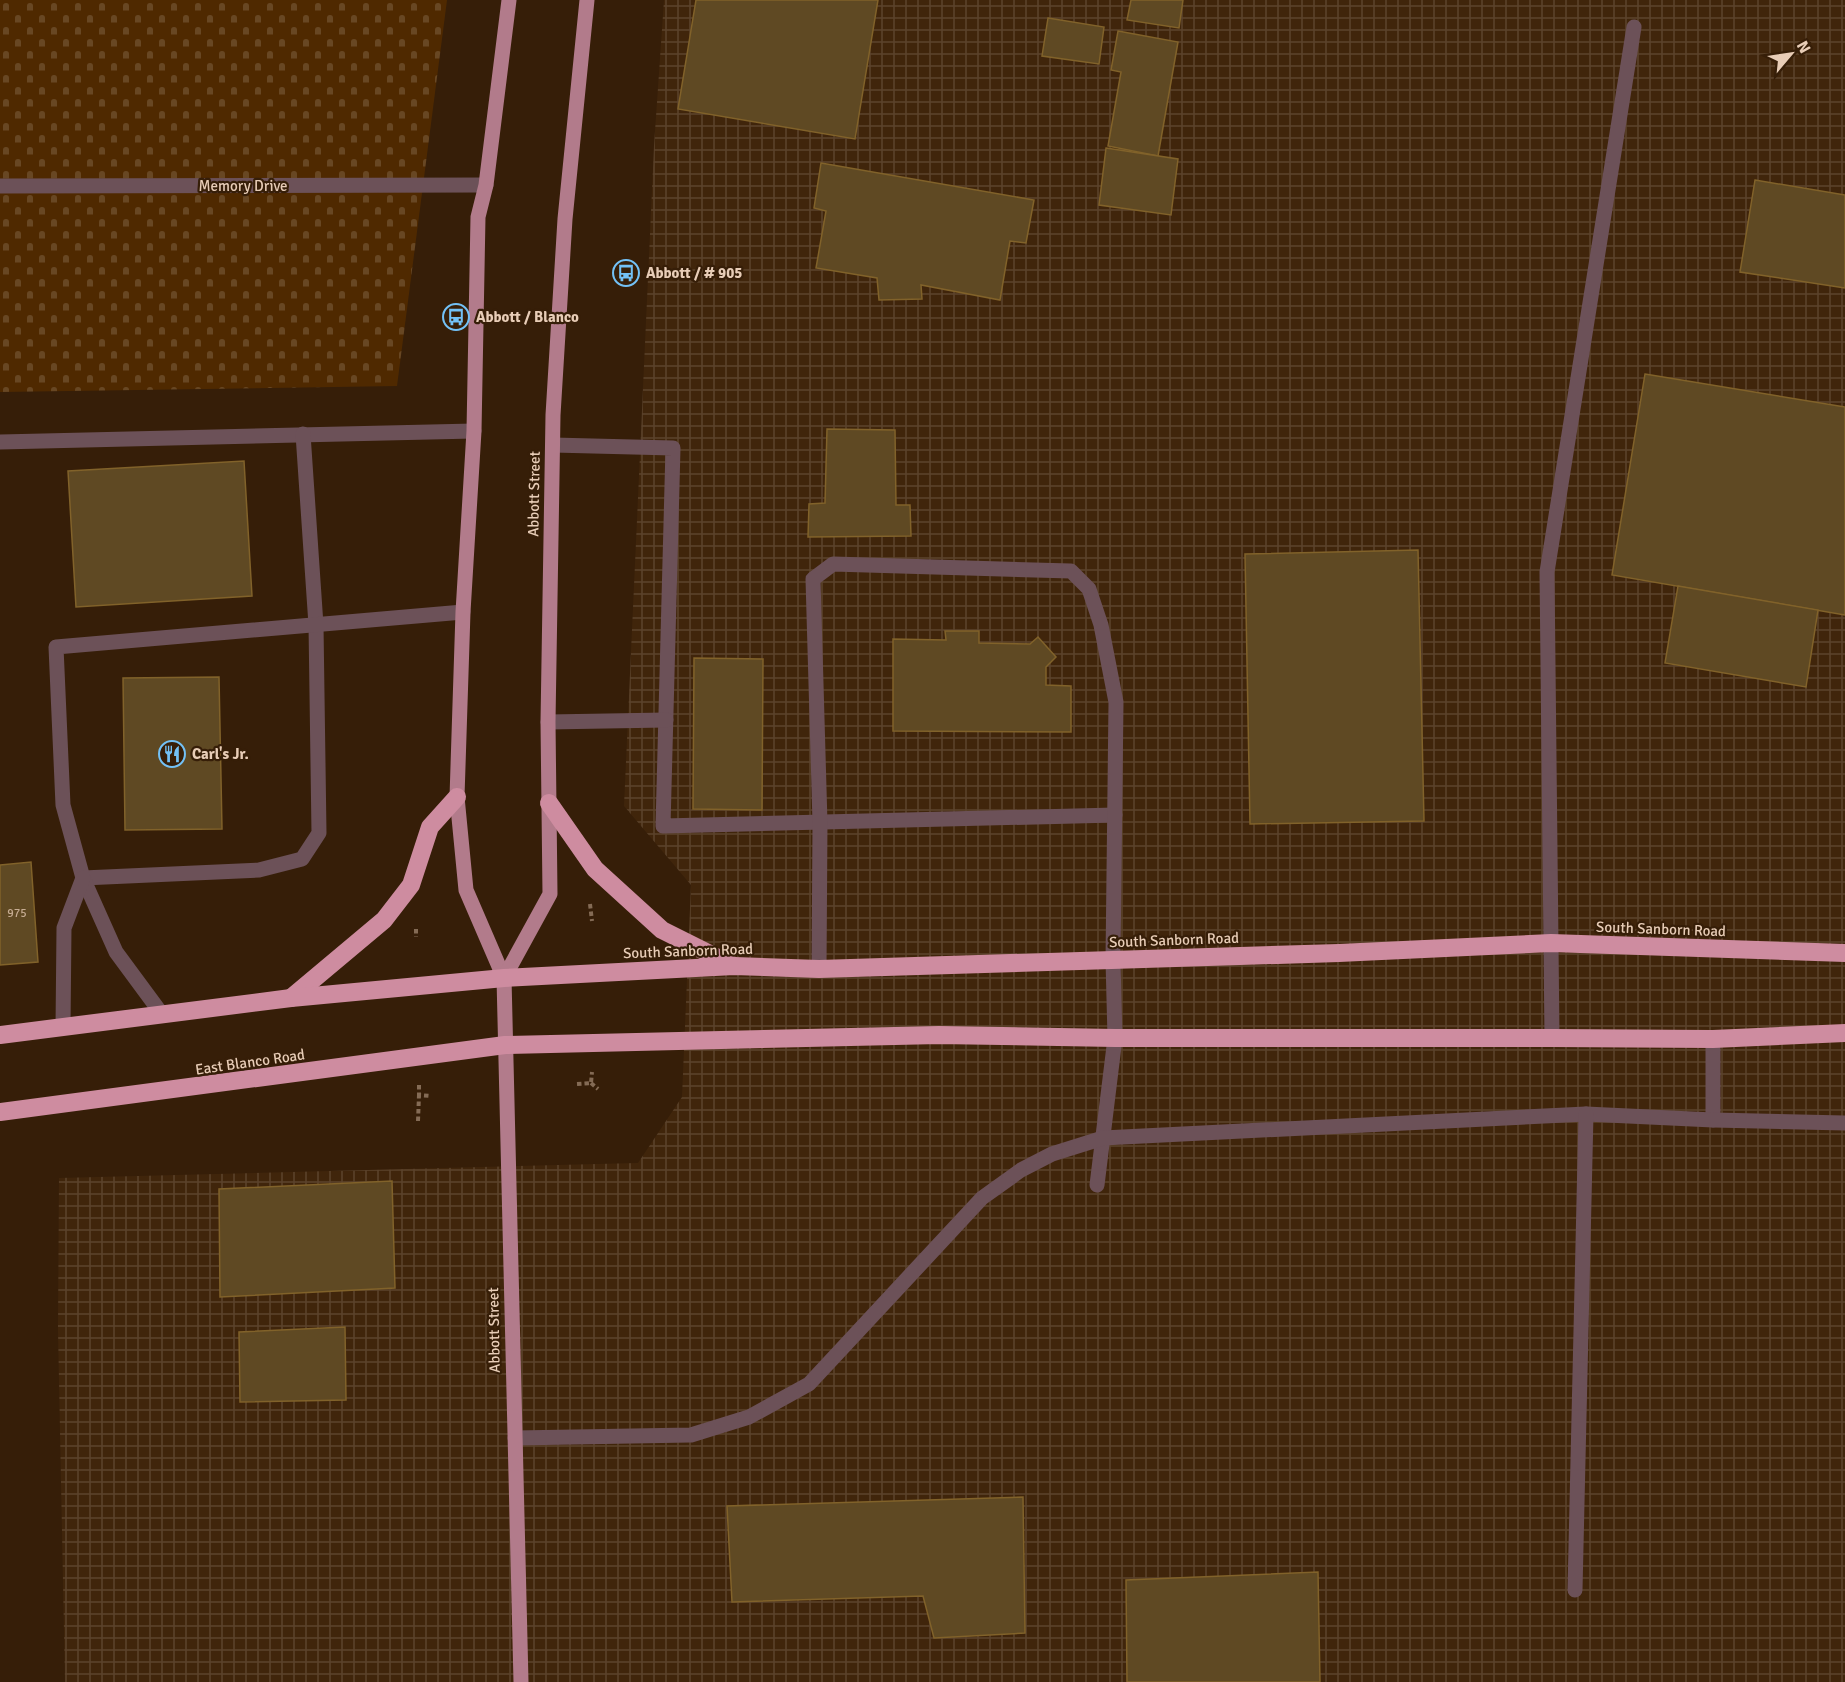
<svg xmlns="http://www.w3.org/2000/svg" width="1845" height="1682" viewBox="0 0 1845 1682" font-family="Signika,sans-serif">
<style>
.industrial{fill:url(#industrial-grid)}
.cemetery{fill:url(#cemetery-stones)}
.building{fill:#5f4923;stroke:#81622a;stroke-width:1.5}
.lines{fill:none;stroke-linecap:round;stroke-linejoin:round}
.path{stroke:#846b55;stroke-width:4;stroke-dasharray:4.5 3;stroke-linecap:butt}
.minor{stroke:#6c5158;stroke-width:15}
.major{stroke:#b27b8b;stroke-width:15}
.highway{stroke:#ce8ca0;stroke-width:18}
.labels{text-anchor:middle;stroke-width:4.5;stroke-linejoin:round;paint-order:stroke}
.number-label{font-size:12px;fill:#c6ac92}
.street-label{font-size:15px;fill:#e8cdb7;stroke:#361e08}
.poi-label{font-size:15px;font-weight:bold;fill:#e8cdb7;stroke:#361e08;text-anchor:start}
</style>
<defs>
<pattern id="industrial-grid" width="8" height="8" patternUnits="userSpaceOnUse" patternTransform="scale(1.5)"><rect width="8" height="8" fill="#40250b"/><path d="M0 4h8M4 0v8" fill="none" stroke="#5c432c"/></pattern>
<pattern id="cemetery-stones" width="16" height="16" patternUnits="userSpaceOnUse" patternTransform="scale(1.5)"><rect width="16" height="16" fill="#4f2900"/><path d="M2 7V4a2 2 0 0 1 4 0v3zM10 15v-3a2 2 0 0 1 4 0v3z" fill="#684723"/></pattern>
</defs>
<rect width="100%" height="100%" fill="#361e08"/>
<!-- industrial -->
<path class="industrial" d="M664,0H1845V1682H65L58,1330L59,1178L638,1163L682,1097L691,885L624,806L654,146Z"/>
<!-- cemetery -->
<path class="cemetery" d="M0,0H447L397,386L0,392Z"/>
<!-- building -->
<g class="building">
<path d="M696,0H878L855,139L678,109Z"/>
<path d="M1131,0H1183L1179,28L1127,20Z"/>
<path d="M1048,18L1104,27L1099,64L1042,56Z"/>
<path d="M1118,31L1178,42L1158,156L1108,146L1121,72L1111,70Z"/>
<path d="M1106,148L1178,159L1171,215L1099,205Z"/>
<path d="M821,163L1034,200L1026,243L1010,241L1000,300L921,285L922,299L879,300L877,278L816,268L826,211L814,208Z"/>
<path d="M1755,180L1845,195V288L1740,272Z"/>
<path d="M1645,374L1845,407V615L1612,575Z"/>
<path d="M827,429L895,430L896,505H910L911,536L808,537L809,504L825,503Z"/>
<path d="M244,461L252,596L76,607L68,471Z"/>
<path d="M1418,550L1424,821L1250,824L1245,554Z"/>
<path d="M1678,586L1818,610L1806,687L1665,663Z"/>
<path d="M945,631H979V643L1030,644L1038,637L1056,657L1046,667V685L1071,686V732L893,731V639L946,640Z"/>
<path d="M694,658L763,659L762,810L693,809Z"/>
<path d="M219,677L222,829L125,830L123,678Z"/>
<path d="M31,862L38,962L0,965V865Z"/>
<path d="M392,1181L395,1288L220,1297L219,1189Z"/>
<path d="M345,1327L346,1400L240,1402L239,1332Z"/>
<path d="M1023,1497L1025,1633L934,1638L923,1596L732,1602L727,1506Z"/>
<path d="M1318,1572L1320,1682H1127L1126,1580Z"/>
</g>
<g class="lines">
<!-- path -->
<g class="path">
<path d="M590,904L592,921"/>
<path d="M416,929V937"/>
<path d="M591,1083L598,1089"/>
<path d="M577,1084L591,1083L592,1072"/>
<path d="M419,1085V1095L431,1096"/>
<path d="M418,1121L419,1095"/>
</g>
<!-- minor -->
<g class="minor">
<path d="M0,186L486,185"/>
<path d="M0,442L474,431"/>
<path d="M553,445L673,448L663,826L1115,815"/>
<path d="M548,722L666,720"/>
<path d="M83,878L259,870L302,859L319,833L316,625L303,434"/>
<path d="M819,969L820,823L813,579L833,564L1071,571L1089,589L1101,625L1116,702L1113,960L1115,1038L1097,1185"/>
<path d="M161,1013L116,952L83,878L63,805L56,647L463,612"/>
<path d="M63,1028L64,928L83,878"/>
<path d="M1552,1038L1547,572L1634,27"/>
<path d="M1713,1120V1039"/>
<path d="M515,1438L691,1435L749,1417L809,1384L982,1198L1021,1170L1052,1154L1103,1138L1586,1114L1713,1120L1845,1123"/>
<path d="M1575,1590L1586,1114"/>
</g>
<!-- major -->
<g class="major">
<path d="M509,0L486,185L478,217L474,431L463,612L457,797L466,890L504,978L521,1682"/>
<path d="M504,978L550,894L548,722L553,415L565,219L587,0"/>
</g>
<!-- highway -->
<g class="highway">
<path d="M549,803L595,869L662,930L732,965"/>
<path d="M291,998L384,920L411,885L430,827L457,797"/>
<path d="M0,1035L291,998L504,978L734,966L819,969L1339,953L1551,943L1845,953"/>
<path d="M0,1112L505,1045L939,1035L1115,1038H1552L1713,1039L1845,1033"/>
</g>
</g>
<!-- icons -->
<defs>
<symbol id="bus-ring" viewBox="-11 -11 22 22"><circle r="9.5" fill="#361e08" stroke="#73c1f6" stroke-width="1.5"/><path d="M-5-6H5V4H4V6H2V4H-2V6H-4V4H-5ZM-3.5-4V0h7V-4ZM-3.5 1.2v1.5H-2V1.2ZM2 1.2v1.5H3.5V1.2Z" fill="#73c1f6"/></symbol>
<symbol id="restaurant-ring" viewBox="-11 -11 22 22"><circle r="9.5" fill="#361e08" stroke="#73c1f6" stroke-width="1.5"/><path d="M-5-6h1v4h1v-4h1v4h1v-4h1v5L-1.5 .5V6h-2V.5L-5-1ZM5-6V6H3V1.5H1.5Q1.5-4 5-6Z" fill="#73c1f6"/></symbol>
</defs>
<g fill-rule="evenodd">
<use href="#bus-ring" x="611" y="258" width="30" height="30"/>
<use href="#bus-ring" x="441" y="302" width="30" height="30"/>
<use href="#restaurant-ring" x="157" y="739" width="30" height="30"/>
</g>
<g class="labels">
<!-- number labels -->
<g class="number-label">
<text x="17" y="917">975</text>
</g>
<!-- street labels -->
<g class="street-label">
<text x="243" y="191">Memory Drive</text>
<text transform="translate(534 494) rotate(-89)" y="5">Abbott Street</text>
<text transform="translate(1661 929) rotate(2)" y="5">South Sanborn Road</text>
<text transform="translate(1174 940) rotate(-2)" y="5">South Sanborn Road</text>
<text transform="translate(688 951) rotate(-2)" y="5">South Sanborn Road</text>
<text transform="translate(250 1062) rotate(-8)" y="5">East Blanco Road</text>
<text transform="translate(494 1330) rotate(-91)" y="5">Abbott Street</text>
</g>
<!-- poi labels -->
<g class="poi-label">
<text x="646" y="278">Abbott / # 905</text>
<text x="476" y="322">Abbott / Blanco</text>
<text x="192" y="759">Carl's Jr.</text>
</g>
</g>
<!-- north arrow -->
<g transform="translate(1791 54) rotate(61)" stroke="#361e08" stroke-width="4.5" paint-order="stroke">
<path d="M0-4.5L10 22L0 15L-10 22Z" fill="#e8cdb7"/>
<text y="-9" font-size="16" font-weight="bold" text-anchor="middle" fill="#e8cdb7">N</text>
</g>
</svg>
